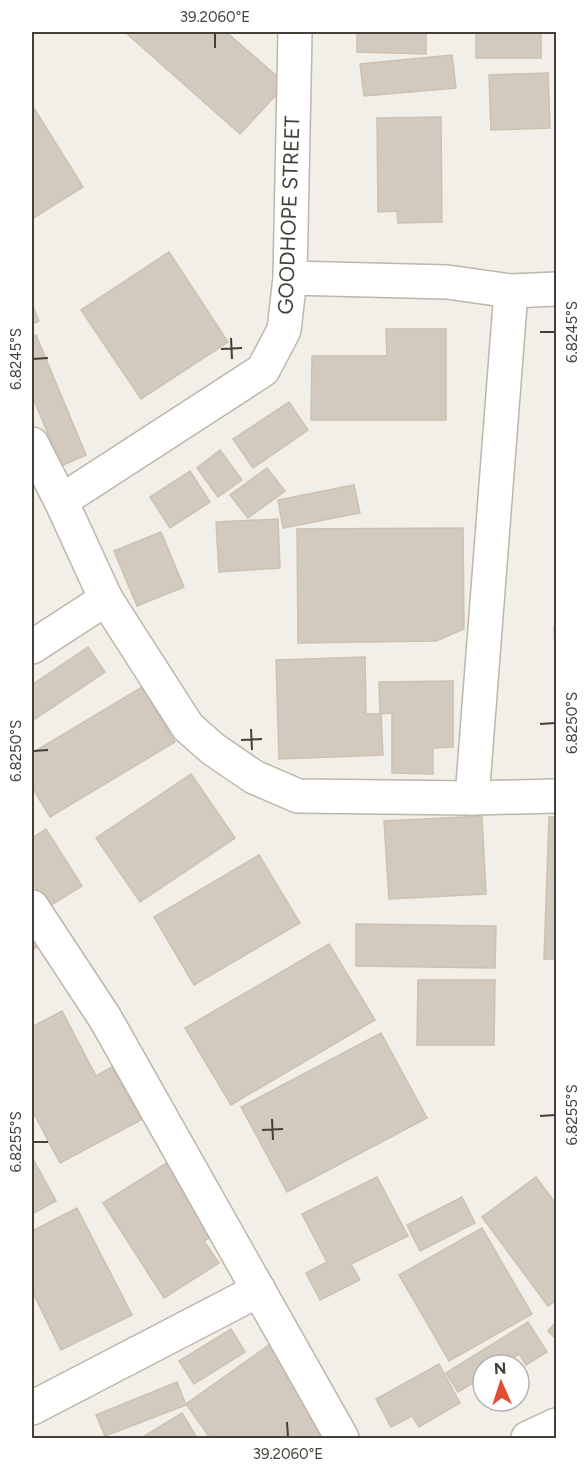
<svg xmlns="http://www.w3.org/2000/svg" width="588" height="1470" viewBox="0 0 588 1470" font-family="Figtree,sans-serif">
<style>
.building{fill:#d2cabe;stroke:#ccc2b2;stroke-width:1.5}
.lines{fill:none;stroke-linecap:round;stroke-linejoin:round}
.minor-casing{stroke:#bcb6ab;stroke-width:36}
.minor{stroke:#fff;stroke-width:33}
.ticks{fill:none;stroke:#443f37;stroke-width:2}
.labels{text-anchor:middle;stroke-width:6;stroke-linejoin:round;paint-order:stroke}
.street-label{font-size:21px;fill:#443f37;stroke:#fff}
.neatline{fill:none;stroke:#443f37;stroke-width:2}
.ticks-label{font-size:15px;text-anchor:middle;fill:#443f37}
</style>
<rect width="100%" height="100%" fill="#f1efe7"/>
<!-- building -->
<g class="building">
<path d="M125,32H226L286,84L240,134Z"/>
<path d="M357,32H426V54L357,52Z"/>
<rect x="476" y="32" width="65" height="26"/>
<path d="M452,55L456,88L364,96L360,64Z"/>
<path d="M548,73L550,128L491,130L489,75Z"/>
<path d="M32,105L83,187L32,219Z"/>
<path d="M441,117L442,222L398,223L397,211L378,212L377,118Z"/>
<path d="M169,252L228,342L141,399L81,310Z"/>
<path d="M32,304L39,321L32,324Z"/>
<path d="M386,329H446V420H311L312,356H387Z"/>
<path d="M36,335L86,455L61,466L32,395V337Z"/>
<path d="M289,402L308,430L253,468L233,439Z"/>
<path d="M220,450L242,480L218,497L197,468Z"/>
<path d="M267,468L285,491L248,518L230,495Z"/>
<path d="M190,471L210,502L170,528L150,497Z"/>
<path d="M354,485L360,513L283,528L278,500Z"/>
<path d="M278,519L280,568L219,572L216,522Z"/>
<path d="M463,528L464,629L436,641L298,643L297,529Z"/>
<path d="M161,532L184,587L137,606L114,551Z"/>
<path d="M554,627H556V665Z"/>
<path d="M88,647L105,672L32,721V685Z"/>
<path d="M365,657L366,714H381L383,755L279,759L276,660Z"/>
<path d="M453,681V747L433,748V774L392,773V713L380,714L379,682Z"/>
<path d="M142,687L175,742L50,817L32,787V753Z"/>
<path d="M191,774L235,838L140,902L96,838Z"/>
<path d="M482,816L486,894L389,899L384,821Z"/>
<path d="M549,817H556V959H544Z"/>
<path d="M46,829L82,886L48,907L32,882V838Z"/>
<path d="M259,855L300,923L194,985L154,917Z"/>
<path d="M356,924L496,926L495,968L356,966Z"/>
<path d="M32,927L42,944L32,950Z"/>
<path d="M329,944L375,1020L231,1105L185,1028Z"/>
<path d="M418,980H495L494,1045H417Z"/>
<path d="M62,1011L96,1076L112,1067L141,1120L60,1163L32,1110V1027Z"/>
<path d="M381,1033L427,1118L287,1192L241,1107Z"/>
<path d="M32,1157L56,1201L32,1214Z"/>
<path d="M168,1162L215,1234L204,1241L219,1263L164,1298L103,1203Z"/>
<path d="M377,1177L408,1236L351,1264L360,1280L320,1300L306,1273L327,1262L302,1214Z"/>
<path d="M536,1177L556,1204V1300L548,1306L482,1217Z"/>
<path d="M462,1197L475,1223L420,1251L407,1225Z"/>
<path d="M77,1208L132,1315L61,1350L32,1291V1231Z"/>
<path d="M482,1228L532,1314L449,1361L399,1275Z"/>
<path d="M528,1322L547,1352L526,1365L519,1354L502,1365H483V1377L458,1392L446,1373Z"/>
<path d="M556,1322V1339L548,1331Z"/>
<path d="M231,1329L245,1352L194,1384L179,1361Z"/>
<path d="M269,1345L335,1438H210L186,1404Z"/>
<path d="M439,1364L460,1403L419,1427L412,1416L391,1427L376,1399Z"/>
<path d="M177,1382L186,1405L105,1436L96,1415Z"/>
<path d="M182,1413L197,1438H141Z"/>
</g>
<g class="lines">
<defs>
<g id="minor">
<path d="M290,278L447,282L511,291L556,289"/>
<path d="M32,444L61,501L106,599L188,727L213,749L254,777L298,796L472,798L556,796"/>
<path d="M61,501L263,370L284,330L290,278L295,32"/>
<path d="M32,647L106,599"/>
<path d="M472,798L511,291"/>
<path d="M32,907L105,1018L342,1438"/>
<path d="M32,1408L259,1290"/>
<path d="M528,1438L556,1425"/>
</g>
</defs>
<!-- minor casing -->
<use href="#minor" class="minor-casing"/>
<!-- minor -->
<use href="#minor" class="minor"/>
</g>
<!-- ticks -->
<path class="ticks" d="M215,33V48M540,332H555M231,338L232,359M221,349L242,348M33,359L48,358M540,724L555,723M251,729L252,750M241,740L262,739M33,751L48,750M540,1116L555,1115M272,1119L273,1140M262,1130L283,1129M33,1142H48M287,1422L288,1437"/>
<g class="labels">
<!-- street labels -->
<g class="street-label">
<text transform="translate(289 215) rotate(-88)" y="7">GOODHOPE STREET</text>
</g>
</g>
<!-- border -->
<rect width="588" height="1470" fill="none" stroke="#ffffff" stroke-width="66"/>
<!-- north arrow -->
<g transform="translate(501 1383) rotate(357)"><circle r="28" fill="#ffffff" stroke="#b4b2af" stroke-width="1.5"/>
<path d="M0-4.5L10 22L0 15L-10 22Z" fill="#e04d30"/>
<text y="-9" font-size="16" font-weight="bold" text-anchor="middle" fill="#443f37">N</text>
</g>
<rect x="33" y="33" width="522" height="1404" class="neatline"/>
<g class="ticks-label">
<text x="215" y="22">39.2060°E</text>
<text transform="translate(572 332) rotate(-90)" y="5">6.8245°S</text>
<text transform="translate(16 359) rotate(-90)" y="5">6.8245°S</text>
<text transform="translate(572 723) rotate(-90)" y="5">6.8250°S</text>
<text transform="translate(16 751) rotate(-90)" y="5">6.8250°S</text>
<text transform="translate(572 1115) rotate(-90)" y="5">6.8255°S</text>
<text transform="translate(16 1142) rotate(-90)" y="5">6.8255°S</text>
<text x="288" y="1459">39.2060°E</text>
</g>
</svg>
